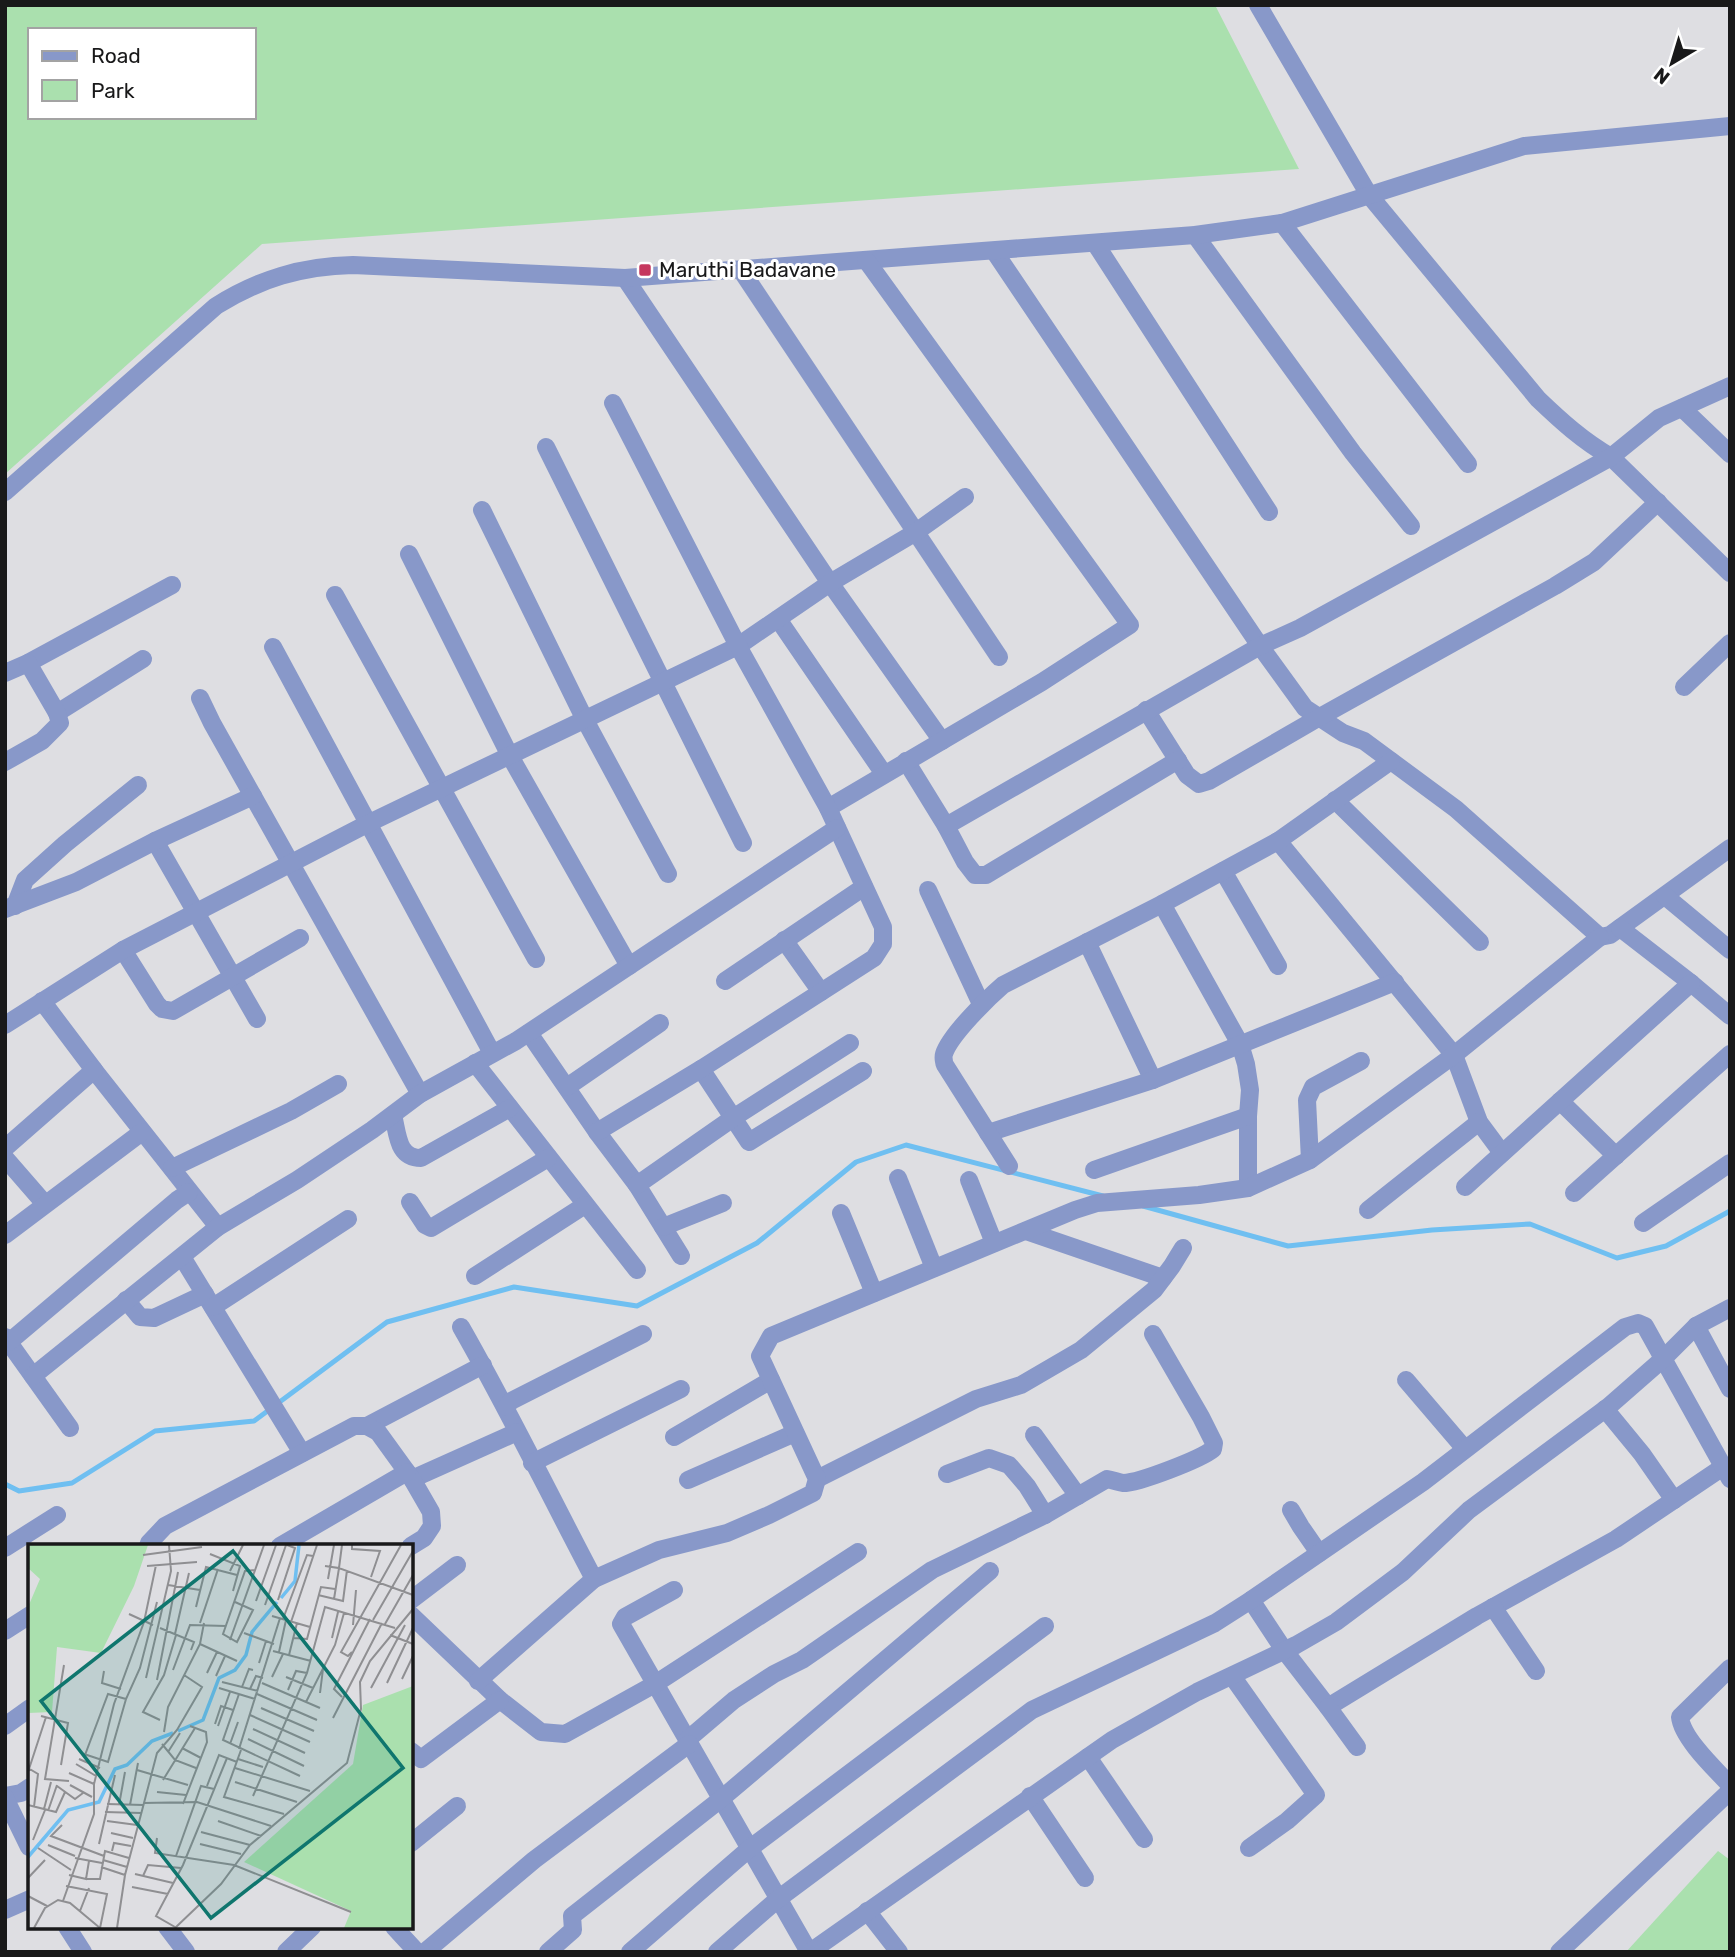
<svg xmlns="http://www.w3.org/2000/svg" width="1735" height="1957" viewBox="0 0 1735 1957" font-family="Rubik,sans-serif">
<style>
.green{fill:#aae0ae;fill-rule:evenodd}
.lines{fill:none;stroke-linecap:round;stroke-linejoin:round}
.stream{stroke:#6fbff1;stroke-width:5}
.minor{stroke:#8898c9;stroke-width:18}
.poi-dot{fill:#c5375e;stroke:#fff;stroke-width:2.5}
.labels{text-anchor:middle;stroke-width:6;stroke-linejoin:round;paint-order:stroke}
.poi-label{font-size:21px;fill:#19191a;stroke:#fff;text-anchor:start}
.inset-river{fill:none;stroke:#6fbff1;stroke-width:3.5}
.inset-road{fill:none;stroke:#8f8f92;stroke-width:2}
.view{fill:#0f766e;fill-opacity:0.15;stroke:#0f766e;stroke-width:3.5}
.inset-edge{fill:none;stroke:#19191a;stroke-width:3.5}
</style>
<rect width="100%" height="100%" fill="#dedee2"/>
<!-- green -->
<g class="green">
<path d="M5,5H1215L1299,169L262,244L5,474ZM30,30H254V117H30Z"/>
<path d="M1718,1851L1730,1860V1952H1626Z"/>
</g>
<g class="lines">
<!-- stream -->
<g class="stream">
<path d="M1143,1206L1288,1246L1432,1230L1530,1224L1617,1258L1666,1246L1730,1211"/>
<path d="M5,1484L19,1491L72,1483L155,1431L254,1421L387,1322L514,1287L637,1306L757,1243L856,1162L906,1145L1103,1196"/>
</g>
<!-- minor -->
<g class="minor">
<path d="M1258,5L1369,195L1538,399C1561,421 1583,441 1611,457L1730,573"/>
<path d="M1282,223L1468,464"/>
<path d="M1195,235L1353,453L1411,526"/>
<path d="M1095,243L1269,512"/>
<path d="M994,251L1260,646L1305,708L1343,733L1364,741L1456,809L1600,937L1610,935L1730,848"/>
<path d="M741,270L999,657"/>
<path d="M625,278L830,583L942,741"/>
<path d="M1682,408L1730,454"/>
<path d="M546,447L743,843"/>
<path d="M5,492L216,306C259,279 302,266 353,265L625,278L1195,235L1282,223L1524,146L1730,126"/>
<path d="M482,510L585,720L668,874"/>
<path d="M409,554L510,756L629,966"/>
<path d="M335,595L536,959"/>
<path d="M778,619L884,774"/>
<path d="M273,647L492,1053"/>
<path d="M5,673L28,663L172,585"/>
<path d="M1684,687L1730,643"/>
<path d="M200,698L212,723L420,1094"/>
<path d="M1146,710L1187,775L1199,784L1209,781L1318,718L1555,586L1594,562L1658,502"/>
<path d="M57,713L143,659"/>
<path d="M906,761L946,826L965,862L975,875H986L1178,760"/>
<path d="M5,762L42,741L60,723L57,713L28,663"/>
<path d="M1335,800L1480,942"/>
<path d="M828,808L1042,682L1130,625L866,260"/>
<path d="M946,826L1260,646L1300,628L1611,457L1659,418L1730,386"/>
<path d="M155,841L257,1019"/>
<path d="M1278,841L1454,1055L1479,1122L1502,1153"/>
<path d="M1223,871L1278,966"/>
<path d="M928,890L981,1004"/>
<path d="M1665,896L1730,950"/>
<path d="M1162,904L1240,1044L1246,1064L1250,1090L1248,1116V1188"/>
<path d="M15,906L25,880L65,844L138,785"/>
<path d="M5,909L76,882L155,841L253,796"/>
<path d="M1620,928L1691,983L1730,1016"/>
<path d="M784,940L821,992"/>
<path d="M1087,942L1153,1080"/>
<path d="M123,950L157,1004L162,1009L173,1011L300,938"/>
<path d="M725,981L864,887"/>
<path d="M42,1001L94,1070L218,1227"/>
<path d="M5,1025L123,950L367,824L738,646L830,583L916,532L965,497"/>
<path d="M529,1033L597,1132L637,1185L681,1256"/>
<path d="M475,1063L637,1270"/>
<path d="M701,1069L749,1142L863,1071"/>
<path d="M567,1087L660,1023"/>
<path d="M1560,1101L1616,1156"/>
<path d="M393,1115C398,1134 397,1158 421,1158L510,1108"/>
<path d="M597,1132L701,1069L874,958L883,944V927L828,808L738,646L613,403"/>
<path d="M988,1133L1153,1080L1395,982"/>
<path d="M5,1148L94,1070"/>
<path d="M5,1158L45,1204"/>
<path d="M1310,1160L1307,1100L1313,1087L1361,1061"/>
<path d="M1009,1166L945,1065C944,1063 943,1057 944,1054C950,1035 988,998 1003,985L1162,904L1278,841L1391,761"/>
<path d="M172,1168L291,1111L338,1084"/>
<path d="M1094,1170L1248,1116"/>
<path d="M898,1178L934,1268"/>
<path d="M969,1180L994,1243"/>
<path d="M637,1185L733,1118L850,1043"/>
<path d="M1465,1187L1691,983"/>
<path d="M1574,1193L1730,1054"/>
<path d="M410,1202L425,1225L431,1228L548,1158"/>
<path d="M1368,1210L1479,1122"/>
<path d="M841,1213L874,1293"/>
<path d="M1643,1223L1730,1163"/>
<path d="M663,1227L723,1203"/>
<path d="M1026,1231L1163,1278"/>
<path d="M5,1235L142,1132"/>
<path d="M182,1257L302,1453"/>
<path d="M475,1276L585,1205"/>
<path d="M126,1300L140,1317L154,1318L205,1294"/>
<path d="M213,1307L348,1219"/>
<path d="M1696,1326L1730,1389"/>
<path d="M461,1327C508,1409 549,1494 594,1579"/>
<path d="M5,1337L70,1428"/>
<path d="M9,1342L177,1200L189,1192"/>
<path d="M33,1376L218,1227L297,1180L372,1130L420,1094L516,1041L837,828"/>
<path d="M1406,1380L1465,1449"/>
<path d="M506,1407L511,1401L643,1334"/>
<path d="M1605,1409L1642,1454L1674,1500"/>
<path d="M367,1426L483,1365"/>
<path d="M1034,1435L1078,1496"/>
<path d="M674,1437L771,1380"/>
<path d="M532,1463L681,1389"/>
<path d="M947,1474L989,1458L1009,1465L1027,1486L1045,1515"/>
<path d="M412,1479L517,1432"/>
<path d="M817,1479L976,1399L1021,1385L1081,1350L1154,1290L1172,1266L1183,1248"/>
<path d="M688,1480L795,1433"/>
<path d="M1291,1510L1301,1527L1319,1553"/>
<path d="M148,1546L149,1543L165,1526L354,1426H367L378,1432L412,1479L431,1512L432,1526L424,1538L411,1546"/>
<path d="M280,1546L407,1472"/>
<path d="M5,1548L57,1515"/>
<path d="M674,1590L625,1617L621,1624L809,1952"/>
<path d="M411,1600L457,1565"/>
<path d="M1251,1600L1284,1650L1328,1707L1477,1616L1616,1539L1723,1467"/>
<path d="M1493,1607L1536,1671"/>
<path d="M411,1615L500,1700L541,1732L565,1734L655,1684L858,1552"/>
<path d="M5,1631L30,1615"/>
<path d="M1730,1668L1680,1717C1682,1738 1715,1769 1730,1785"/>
<path d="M1232,1676L1316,1795L1287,1821L1249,1848"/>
<path d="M478,1681L594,1579L659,1550L727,1533L769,1515L813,1493L817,1479L760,1356L771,1336L1075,1210L1097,1203L1199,1195L1248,1188L1310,1160L1454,1055L1600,937"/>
<path d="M1328,1707L1357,1747"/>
<path d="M5,1726L30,1708"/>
<path d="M687,1740L734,1700L774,1674L802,1660L932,1570L1045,1515L1107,1479C1112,1480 1118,1482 1123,1483C1139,1483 1201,1459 1213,1449L1214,1443L1201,1417L1153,1334"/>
<path d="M411,1751L421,1759L500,1700"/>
<path d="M1088,1757L1144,1839"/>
<path d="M5,1796L21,1793L30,1787"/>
<path d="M1030,1796L1085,1878"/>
<path d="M5,1798L29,1847"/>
<path d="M411,1843L457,1806"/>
<path d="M5,1910L30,1899"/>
<path d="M867,1911L899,1952"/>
<path d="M67,1927L83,1952"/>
<path d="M167,1927L186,1952"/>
<path d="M394,1927L417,1952"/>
<path d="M286,1952L312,1927"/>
<path d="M425,1952L534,1860L689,1744"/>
<path d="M548,1952L573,1930L572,1916L721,1799L990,1571"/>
<path d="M630,1952L749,1849L1045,1626"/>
<path d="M717,1952L778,1899L1032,1710L1215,1623L1251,1600L1423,1482L1625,1327L1638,1323L1645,1326L1730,1479"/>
<path d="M810,1952L1112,1740L1197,1692L1296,1645L1336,1622L1403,1572L1469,1510L1608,1407L1664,1358L1696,1326L1730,1308"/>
<path d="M1559,1952L1730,1791"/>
</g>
</g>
<!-- markers -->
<rect class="poi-dot" x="638" y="263" width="14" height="14" rx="3.5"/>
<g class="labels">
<!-- poi labels -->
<g class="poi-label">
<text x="659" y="277">Maruthi Badavane</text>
</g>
</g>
<!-- overview -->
<g transform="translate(28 1544)">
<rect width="385" height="385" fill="#dedee2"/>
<path d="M0,1H120L106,42L73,109L29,103L24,168L0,169V63L12,35L0,24ZM385,142V384H316L323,367L216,318L325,220L335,161Z" fill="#aae0ae"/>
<path class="inset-river" d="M253,54L267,37L271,1M150,187L175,176L191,134L207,126L218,111L224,88L249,58M0,313L40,266L71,258L87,225L99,221L124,197L145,189"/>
<path class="inset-road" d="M324,1V5L352,7L343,33M182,10L212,22L205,47M115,11L174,3M119,22L169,18M297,22L311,24L314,1M202,27L215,1M300,35L306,1M140,41L172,46M290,51L315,57L319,26M306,55L311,24L385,51M250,56L267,4L259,1M228,57L248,1M207,58L225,66L209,98L195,90L217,27L227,26M237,61L258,1M168,63L178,23L209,31M101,70L125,81M244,72L282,83M255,75L279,11L285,12M345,76L385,7M263,78L289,1M172,79L190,25M357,80L385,31M325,81L328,46M132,84L166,98L163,106M216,89L246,100M147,90L161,29M362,91L385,100M266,94L279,95L293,43L307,45M304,94L310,68M202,96L236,1M172,100L209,117M245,107L283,117M251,108L258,76M324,108L320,112L313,108L373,1M261,111L269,79M231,119L238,97M36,121L17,235L41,237M145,126L162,81L198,82M76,127L74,139L93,145M179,129L189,108M188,132L197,112M244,133L255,110M258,133L285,144M118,134L143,27L141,1M374,135L385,112M129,136L150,28M194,138L230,147M234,139L292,164M359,139L385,84M214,143L221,125L225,126M191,144L227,155M343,144L377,81M222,145L228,132L235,134M260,146L268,127L279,129M292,149L295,125M211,150L195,196L272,232M229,150L289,176M314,153L306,145L342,75M278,158L307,101L316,69M233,164L286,187M222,171L282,198M13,172L40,179L33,221M305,174L354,79M132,176L115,168L136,131L148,91M187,180L193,162L205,166M190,182L202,148M225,185L277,209M136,188L140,163L172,100L176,79M220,195L276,222M134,200L147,216L168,224M202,200L210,178M154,204L173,214M211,205L252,74M213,206L196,253L256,270M140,208L152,189M53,209L80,218L98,155L112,124L129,58M57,211L80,150L98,155M51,215L72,224M210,215L235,223M48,220L68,232M0,224L10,230L6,263M207,224L282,247M109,226L160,241M0,228L18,173M41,229L66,240M135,236L167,184M207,238L269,258M42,241L64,253M29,242L47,255L55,249M179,242L191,211L209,218M129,248L158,251M225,252L279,129L297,63L367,84M116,259L129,209L149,186L174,143L156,131M79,260L115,261M155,260L179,198L178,188L162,182M0,261L28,268L37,248M91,261L97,228M102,261L110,219M16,265L23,238M20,267L29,241M77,268L113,269M79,277L109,281M190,277L233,292M34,281L23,292L76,312M173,288L222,301M83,289L105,294M129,294L127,309L206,321L323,368M5,296L17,266M71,300L87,231M172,300L213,310M20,301L47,312M10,304L43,326M84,307L86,299L103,302M148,312L173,242L186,245M47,314L74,319M75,316L99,323M73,323L97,331M107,330L145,339M41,331L58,335L61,317M115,332L120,321L153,324M0,334L17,316M58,335H72L77,307L101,314M38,342L79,350L72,384M104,343L140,350M0,352L19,362M35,357L66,270V240L86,160L116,78L128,21M52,367L61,344M147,383L128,372L155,321L199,214M6,384L17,364L30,356L42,359L72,384M89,384L97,331L116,259L169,258L243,282M147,384L193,340L222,301L319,219L333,165L332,138L342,117L385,65"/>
<path class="view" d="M205,7L375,224L183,374L13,157Z"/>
<rect width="385" height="385" class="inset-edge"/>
</g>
<!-- border -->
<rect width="1735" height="1957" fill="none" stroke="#19191a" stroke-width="14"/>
<!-- legend -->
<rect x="28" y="28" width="228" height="91" fill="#ffffff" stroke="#a3a3a3" stroke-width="2"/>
<rect x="42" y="51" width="35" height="10" fill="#8898c9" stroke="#a3a3a3" stroke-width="2"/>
<text x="91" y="63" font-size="21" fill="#19191a">Road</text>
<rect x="42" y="80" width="35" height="21" fill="#aae0ae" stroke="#a3a3a3" stroke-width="2"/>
<text x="91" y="98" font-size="21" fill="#19191a">Park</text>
<!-- north arrow -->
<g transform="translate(1672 63) rotate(218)" stroke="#ffffff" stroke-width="5" paint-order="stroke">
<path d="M0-5L12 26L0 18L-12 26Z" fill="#19191a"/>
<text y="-10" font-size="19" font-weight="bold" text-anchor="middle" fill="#19191a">N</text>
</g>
</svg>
